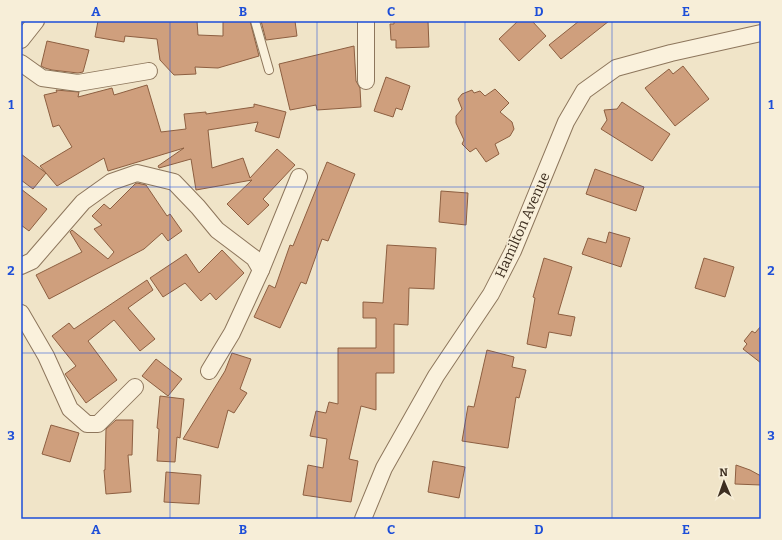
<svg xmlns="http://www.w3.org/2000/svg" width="782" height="540" viewBox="0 0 782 540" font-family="Bitter,serif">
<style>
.building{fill:#cf9f7d;stroke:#8d5f41}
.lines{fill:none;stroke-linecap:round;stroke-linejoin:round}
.lane-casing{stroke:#8d765c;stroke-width:10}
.street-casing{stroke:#8d765c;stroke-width:18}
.lane{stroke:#faf1dc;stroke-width:8}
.street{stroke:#faf1dc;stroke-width:16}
.grid{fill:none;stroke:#1d4ed8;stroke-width:1;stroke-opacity:0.55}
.labels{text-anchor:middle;stroke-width:3;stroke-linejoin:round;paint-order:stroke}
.street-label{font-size:14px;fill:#3d2e20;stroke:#f7eed8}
.neatline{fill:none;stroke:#1d4ed8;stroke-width:1.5}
.grid-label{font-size:13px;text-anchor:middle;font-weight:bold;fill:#1d4ed8}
</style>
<rect width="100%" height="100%" fill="#f0e4c8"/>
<!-- building -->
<g class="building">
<path d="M98,21H197L198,35L223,36V21H250L259,56L218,68L195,67L196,74L174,75L160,60L157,39L125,36L124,42L95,37Z"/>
<path d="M261,21H295L297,36L266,40Z"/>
<path d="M394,21H428L429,47L396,48V40H391L390,24H394Z"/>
<path d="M518,21H532L546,36L519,61L499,39Z"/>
<path d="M579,21H609L561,59L549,45Z"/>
<path d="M47,41L89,50L83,72L78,73L52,70L45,68L41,66Z"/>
<path d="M354,46L356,81L360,88L361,107L317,110L316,105L290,110L279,64Z"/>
<path d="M683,66L709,99L675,126L645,88L669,69L673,74Z"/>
<path d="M386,77L410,86L402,110L396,108L393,117L374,111Z"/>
<path d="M147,85L161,132L186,129L184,114L206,112V114L254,107V104L286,112L279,138L255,131L258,122L208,130L212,168L243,158L250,178L277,149L295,165L263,199L269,205L248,225L227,204L252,180L196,190L191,159L159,168L158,166L184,148L108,171L104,158L57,186L40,166L72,147L59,125L53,127L44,95L57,92L56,90L79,92L78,97L112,88L114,95Z"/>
<path d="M495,89L509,103L500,112L512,122L514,129L510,136L495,144L499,154L486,162L476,148L470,152L462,144L464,140L456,123V116L462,109L458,99L462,94L472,90L474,93L480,91L485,96Z"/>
<path d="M622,102L670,134L652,161L601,129L607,120L604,110L617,109Z"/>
<path d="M21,154L46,173L33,189L21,180Z"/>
<path d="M327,162L355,174L328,241L322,239L306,284L301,282L280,328L254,317L269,285L275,288L290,245L293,246Z"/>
<path d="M595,169L644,187L636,211L586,194Z"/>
<path d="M137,183L146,185L167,216L170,214L182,231L168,241L162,233L144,249L49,299L36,275L82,252L70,232L72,230L108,259L114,252L94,229L102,225L92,216L104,204L110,209L135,184Z"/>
<path d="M21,189L47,209L29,231L21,225Z"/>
<path d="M441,191L468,193L466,225L439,222Z"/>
<path d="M609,232L630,238L621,267L582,254L588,238L606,243Z"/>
<path d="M387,245L436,248L434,289L409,288L408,325L394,324V373H376V410L361,406L349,459L358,461L351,502L303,495L308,465L323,468L327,439L310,436L316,411L326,413L329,402L338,404V348H376V318H363V302L383,303Z"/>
<path d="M222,250L244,273L216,300L210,293L201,301L185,283L163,297L150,278L186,254L199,273Z"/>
<path d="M544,258L572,267L558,314L575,317L571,336L549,332L546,348L527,344L535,298L533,297Z"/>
<path d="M704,258L734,267L725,297L695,288Z"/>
<path d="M147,280L153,290L128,308L155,339L140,351L114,320L88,341L117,380L86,403L65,374L76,366L52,336L69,323L74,329Z"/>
<path d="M761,326V363L743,349L747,344L744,341L752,331L755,333Z"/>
<path d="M487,350L514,357L512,367L526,370L519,398L516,397L508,448L462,441L468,406L474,407Z"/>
<path d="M232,353L251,359L240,389L247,393L234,413L228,410L218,448L183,439L225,371Z"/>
<path d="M156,359L182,379L168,396L142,376Z"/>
<path d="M160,396L184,399L180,438L177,437L175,462L157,461L159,429L157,428Z"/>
<path d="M116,420H133L132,455H128L131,492L106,494L104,470H105L106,429Z"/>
<path d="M51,425L79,433L70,462L42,454Z"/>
<path d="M433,461L465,467L459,498L428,492Z"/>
<path d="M736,465L750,470L761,476V485L735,484Z"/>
<path d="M166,472L201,475L199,504L164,502Z"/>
</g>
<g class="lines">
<defs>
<path id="lane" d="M255,21L269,70"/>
<g id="street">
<path d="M366,21V81"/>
<path d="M21,40L36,21"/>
<path d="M21,63L42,78L78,83L149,71"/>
<path d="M21,266L32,261L83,202L111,182L137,173L174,182L198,207L217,230L254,258L261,270L232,333L209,371"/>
<path d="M261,270L299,177"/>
<path d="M21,313L46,356L70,409L87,424H98L135,387"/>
<path d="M363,519L384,468L436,376L491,294L513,251L566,122L584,91L616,68L671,53L761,33"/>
</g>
</defs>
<!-- lane casing -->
<use href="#lane" class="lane-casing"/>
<!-- street casing -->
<use href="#street" class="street-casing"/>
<!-- lane -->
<use href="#lane" class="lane"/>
<!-- street -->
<use href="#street" class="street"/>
</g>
<!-- grid -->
<path class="grid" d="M170,21V519M317,21V519M465,21V519M612,21V519M21,187H761M21,353H761"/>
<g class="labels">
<!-- street labels -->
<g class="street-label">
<text transform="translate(522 225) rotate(-66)" y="5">Hamilton Avenue</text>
</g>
</g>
<!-- border -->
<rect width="782" height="540" fill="none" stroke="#f7eed8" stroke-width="44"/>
<!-- north arrow -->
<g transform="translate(724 482) rotate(358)" stroke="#f7eed8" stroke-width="3" paint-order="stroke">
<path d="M0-3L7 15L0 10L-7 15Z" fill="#3d2e20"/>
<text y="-6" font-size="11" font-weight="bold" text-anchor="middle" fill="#3d2e20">N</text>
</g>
<rect x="22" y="22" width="738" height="496" class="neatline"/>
<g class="grid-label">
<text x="96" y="16">A</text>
<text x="243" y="16">B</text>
<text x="391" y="16">C</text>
<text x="539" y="16">D</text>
<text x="686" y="16">E</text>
<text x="11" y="109">1</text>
<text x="771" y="109">1</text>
<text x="11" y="275">2</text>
<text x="771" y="275">2</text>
<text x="11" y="440">3</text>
<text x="771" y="440">3</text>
<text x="96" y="534">A</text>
<text x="243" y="534">B</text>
<text x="391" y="534">C</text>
<text x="539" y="534">D</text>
<text x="686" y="534">E</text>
</g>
</svg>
